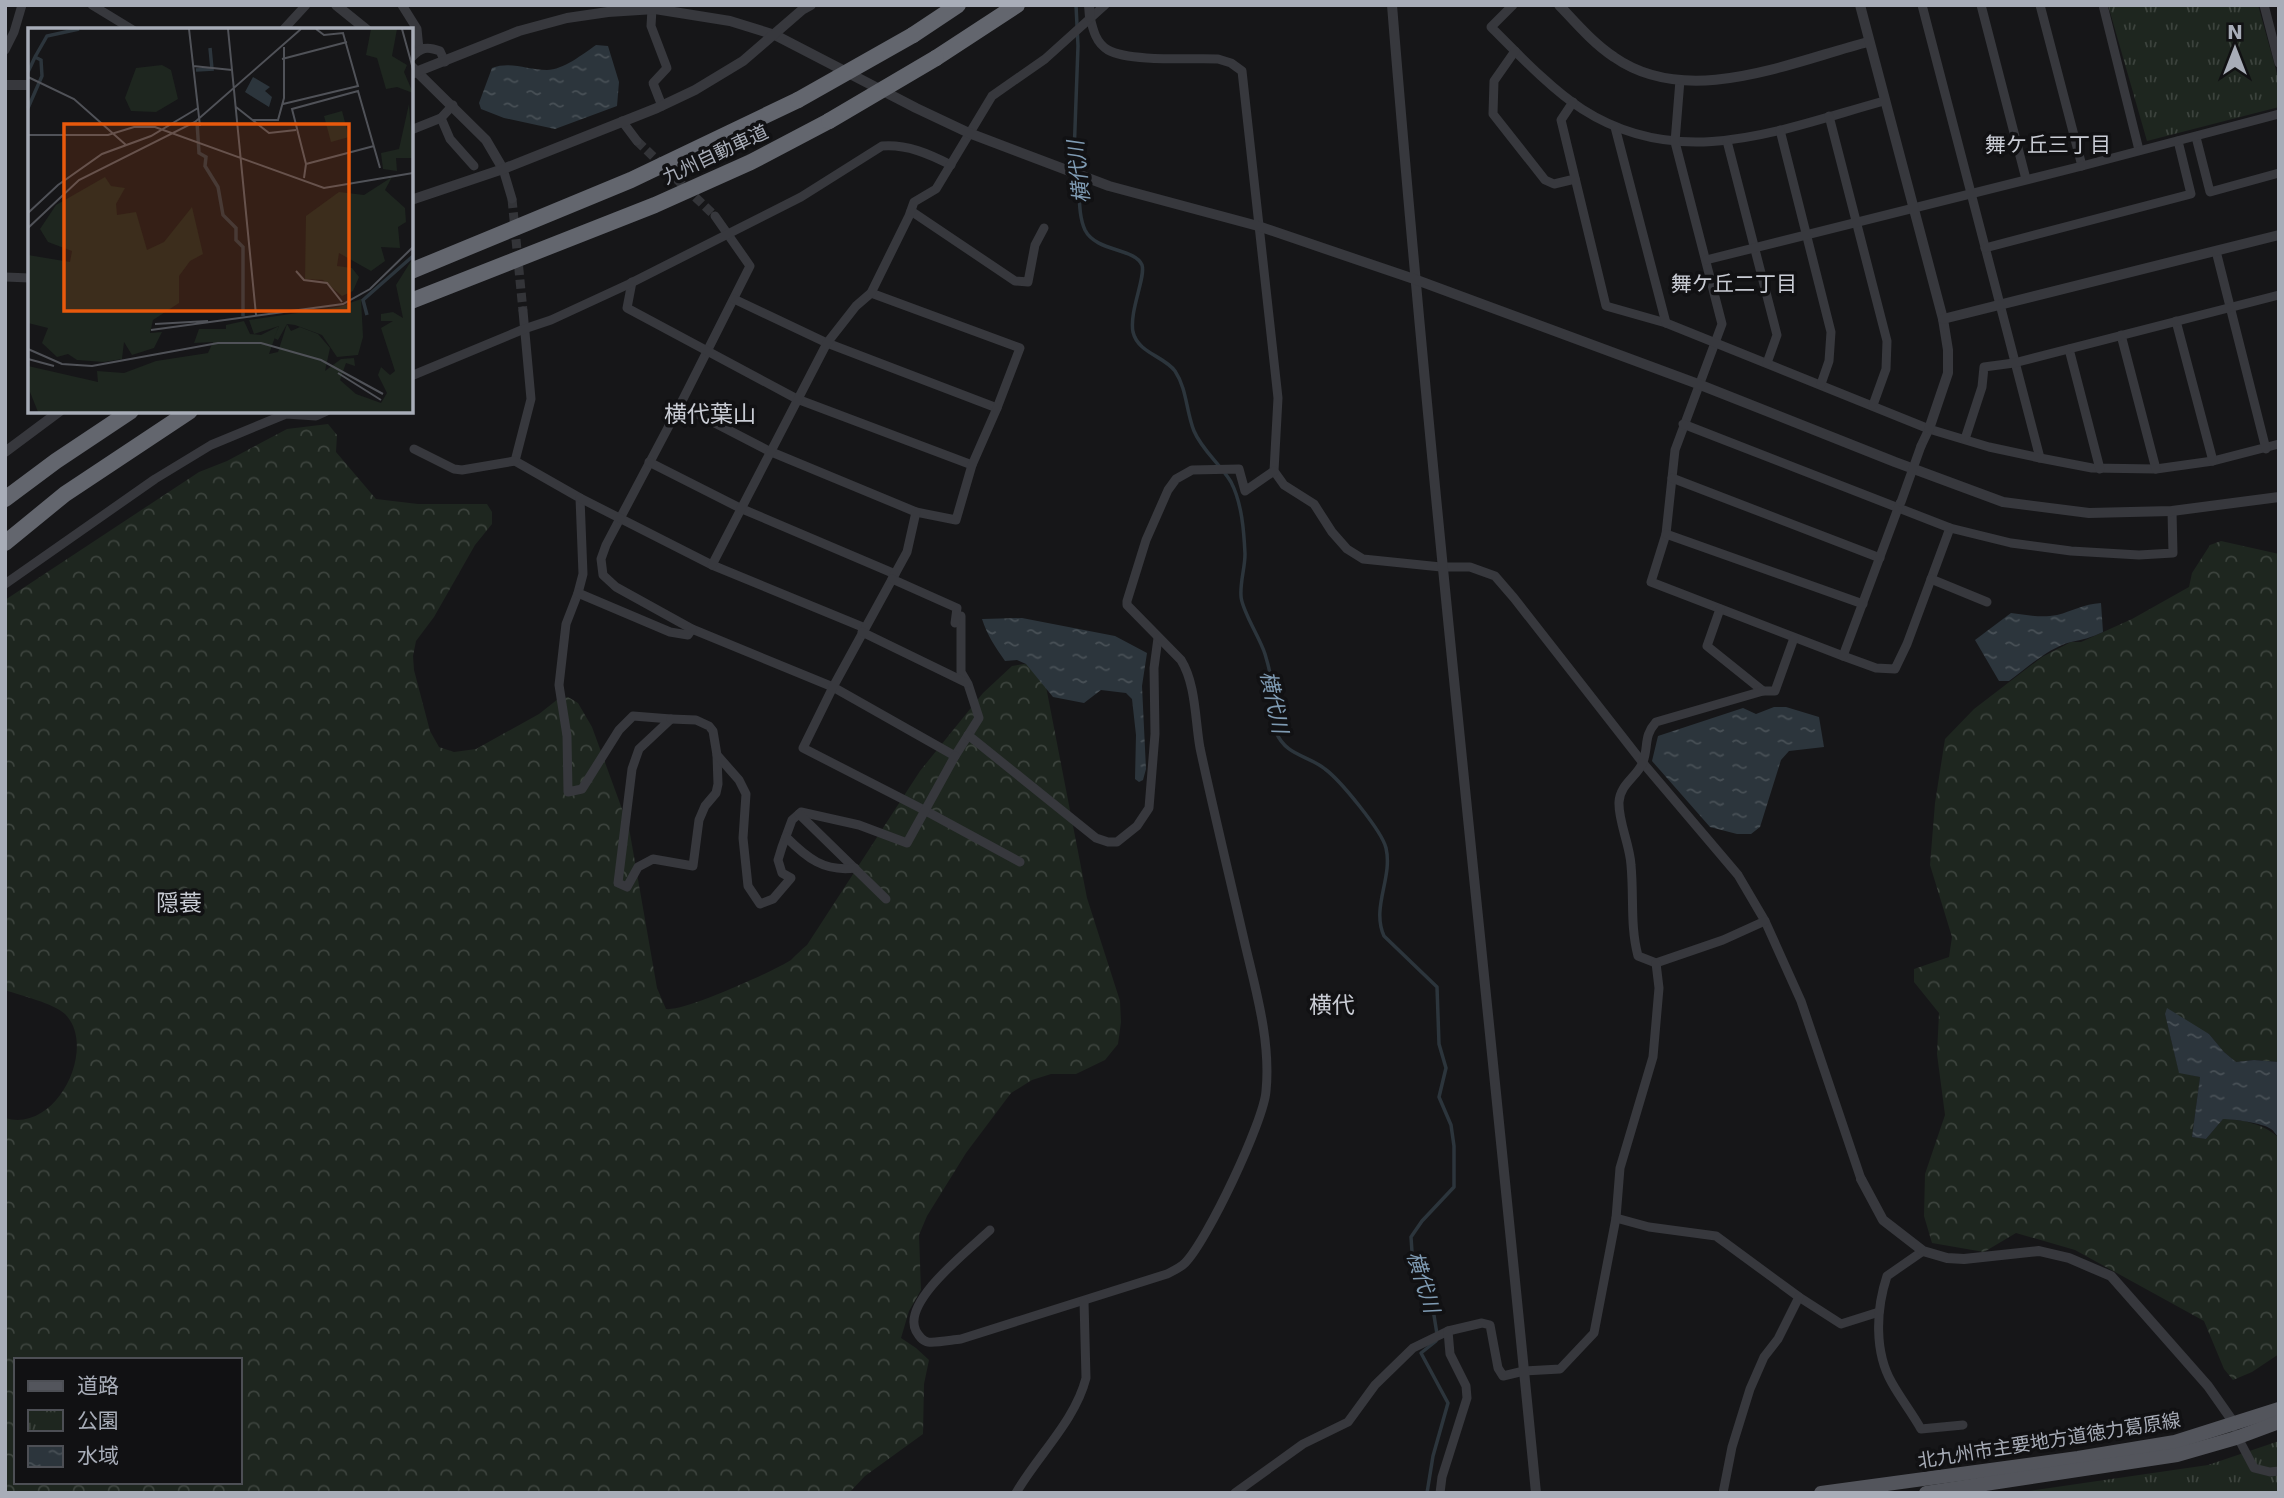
<svg xmlns="http://www.w3.org/2000/svg" width="2284" height="1498" viewBox="0 0 2284 1498" font-family="'DejaVu Sans','Noto Sans JP',sans-serif">
<style>
.forest{fill:url(#forest-crowns);fill-rule:evenodd}
.park{fill:url(#park-tufts)}
.water{fill:url(#water-ripples)}
.lines{fill:none;stroke-linecap:round;stroke-linejoin:round}
.stream{stroke:#2c353c;stroke-width:3.5}
.minor-tunnel{stroke:#333438;stroke-width:9;stroke-dasharray:9 4.5;stroke-linecap:butt}
.minor{stroke:#37383d;stroke-width:9}
.tertiary{stroke:#37383d;stroke-width:10}
.primary{stroke:#53555c;stroke-width:14}
.motorway{stroke:#63666e;stroke-width:16}
.minor-bridge{stroke:#37383d;stroke-width:9}
.motorway-bridge{stroke:#63666e;stroke-width:16}
.labels{text-anchor:middle;stroke-width:7;stroke-linejoin:round;paint-order:stroke}
.street-label{font-size:19px;fill:#a8adb8;stroke:#111113}
.neighbourhood-label{font-size:21px;fill:#c9ccd4;stroke:#111113}
.water-label{font-size:21px;font-style:italic;fill:#7f9bb3;stroke:#111113}
.quarter-label{font-size:23px;fill:#c9ccd4;stroke:#111113}
.inset-river{fill:none;stroke:#2c353c;stroke-width:3.5}
.inset-road{fill:none;stroke:#505258;stroke-width:2}
.view{fill:#e8590c;fill-opacity:0.15;stroke:#e8590c;stroke-width:3.5}
.inset-edge{fill:none;stroke:#a8adb8;stroke-width:3.5}
</style>
<defs>
<pattern id="forest-crowns" width="20" height="18" patternUnits="userSpaceOnUse" patternTransform="scale(1.75)"><rect width="20" height="18" fill="#1e261f"/><path d="M2 6a3 3 0 1 1 6 0M12 15a3 3 0 1 1 6 0" fill="none" stroke="#3c433d"/></pattern>
<pattern id="park-tufts" width="24" height="20" patternUnits="userSpaceOnUse" patternTransform="scale(1.75)"><rect width="24" height="20" fill="#1e261f"/><path d="M3 7l-1-3M5 7V3M7 7l1-3M15 17l-1-3M17 17v-4M19 17l1-3" fill="none" stroke="#3c433d"/></pattern>
<pattern id="water-ripples" width="26" height="14" patternUnits="userSpaceOnUse" patternTransform="scale(1.75)"><rect width="26" height="14" fill="#2c353c"/><path d="M2 4q2-2 4 0t4 0M15 11q2-2 4 0t4 0" fill="none" stroke="#485056"/></pattern>
</defs>
<rect width="100%" height="100%" fill="#161618"/>
<!-- forest -->
<g class="forest">
<path d="M328,424L337,435L336,452L376,499L418,504H487L492,512V524L475,545L434,617L416,641L413,656L414,670L430,731L439,747L454,752L476,749L539,714L558,699L568,697L578,703L592,727L629,828L657,988L666,1009C684,1012 774,971 791,960C796,955 802,949 807,945L920,771L983,693L1012,666L1024,664L1034,665L1043,671L1087,898L1120,1001L1121,1022L1118,1044L1105,1060L1076,1074H1051L1032,1080L1011,1093L966,1153L927,1216L919,1235L921,1290L909,1311L901,1338L916,1348L929,1360L924,1384L923,1434L865,1476L849,1493H5V1118C57,1134 98,1047 65,1014C53,1003 22,996 5,990V600L199,472L227,461L287,429ZM16,1360H240V1482H16Z"/>
<path d="M2221,541L2279,554V1062L2254,1060L2236,1062L2224,1052L2209,1034L2165,1014L2179,1072L2200,1077L2192,1137L2206,1139L2223,1119C2242,1119 2266,1125 2279,1138V1354L2252,1372L2233,1380L2224,1369L2204,1321L2075,1250L2016,1233L1984,1252L1932,1243L1924,1216L1925,1174L1945,1115L1937,1054L1939,1013L1914,982V969L1949,957L1952,937L1930,865L1935,803L1945,739L1974,709L2042,657L2071,642H2081L2132,619L2189,587L2192,573L2210,545Z"/>
</g>
<!-- park -->
<g class="park">
<path d="M2108,5H2258L2279,81V107L2147,141Z"/>
<path d="M2279,1441V1493H2015L2208,1465Z"/>
</g>
<!-- water -->
<g class="water">
<path d="M596,45L608,46L619,82L617,106L555,129L504,118L481,109L479,103L492,68C511,61 527,70 547,70C563,70 583,54 596,45Z"/>
<path d="M2101,603L2103,632C2092,637 2082,640 2071,642C2048,648 2027,668 2009,681H1999L1975,640L2011,613C2026,615 2042,618 2057,615C2073,611 2083,604 2101,603Z"/>
<path d="M1022,618L1115,636L1147,653L1142,686L1146,769L1143,780L1139,782L1135,779L1136,735L1132,699L1126,693L1101,690L1084,703L1053,697L1026,664L1017,660L1005,661C996,648 987,635 982,619Z"/>
<path d="M1774,707H1786L1819,717L1824,747L1789,751L1781,760L1760,827L1751,834H1737L1710,827L1652,761L1658,736L1743,708L1756,714Z"/>
<path d="M2167,1008L2209,1034L2224,1052L2236,1062L2254,1060L2279,1062V1138C2276,1135 2274,1131 2271,1129C2263,1123 2233,1119 2223,1119L2206,1139L2192,1137L2200,1077L2179,1073L2165,1014Z"/>
</g>
<g class="lines">
<!-- stream -->
<g class="stream">
<path d="M1076,5L1078,46L1074,155L1077,171"/>
<path d="M1078,178C1080,195 1078,215 1085,230C1096,252 1135,248 1142,265C1146,277 1129,311 1133,332C1138,353 1164,356 1175,371C1187,389 1186,411 1194,431C1202,450 1220,464 1231,482C1242,503 1244,532 1245,554C1245,568 1240,582 1241,596C1241,609 1260,638 1265,654C1268,664 1271,675 1272,685C1275,699 1271,718 1276,732C1286,756 1308,755 1325,769C1340,780 1382,831 1386,848C1393,878 1371,907 1384,936L1437,987L1439,1044L1446,1068L1439,1097L1451,1125L1454,1146V1187L1422,1221L1411,1237L1412,1252L1431,1297L1437,1334"/>
<path d="M1427,1493L1433,1456L1448,1403L1421,1353L1436,1341"/>
</g>
<!-- minor-tunnel -->
<g class="minor-tunnel">
<path d="M637,141L715,216"/>
<path d="M512,199L523,311"/>
</g>
<!-- minor -->
<g class="minor">
<path d="M92,5L133,30"/>
<path d="M402,5L417,29L419,49"/>
<path d="M1513,5L1491,27C1517,53 1551,89 1582,109C1681,173 1782,129 1884,101"/>
<path d="M1922,5L2040,458"/>
<path d="M1981,5L2026,179"/>
<path d="M2040,5L2082,166"/>
<path d="M2103,5L2139,150"/>
<path d="M2264,5L2279,63"/>
<path d="M652,9L651,26L667,68L653,83L662,106"/>
<path d="M1090,17C1093,30 1096,43 1108,50C1129,62 1193,58 1218,59L1231,63L1242,71L1278,398L1274,471L1284,485L1314,504L1332,532L1347,549L1363,559L1441,567H1470L1495,576L1514,598L1643,763L1738,875L1765,921L1801,1001L1861,1179"/>
<path d="M283,30L306,5"/>
<path d="M5,50L14,32L22,5"/>
<path d="M1515,51L1494,81L1493,114L1545,180L1554,184L1575,179"/>
<path d="M411,58C421,47 427,46 440,51L445,62"/>
<path d="M1680,80L1675,142L1722,324L1675,450L1666,534L1651,582L1843,656L1876,668L1895,669L1907,644L1950,528"/>
<path d="M1573,102L1561,120L1606,306L1666,323L1929,429L1989,447L2040,458L2092,468L2156,469L2213,461L2279,444"/>
<path d="M1829,116L1887,341L1886,369L1873,405"/>
<path d="M441,118L450,139L474,166"/>
<path d="M622,121L637,141"/>
<path d="M1615,127L1666,323"/>
<path d="M411,130L441,118L453,105"/>
<path d="M1780,130L1831,332L1829,361L1821,384"/>
<path d="M2196,137L2210,192L2279,173"/>
<path d="M1727,141L1777,335L1767,363"/>
<path d="M503,169L512,199"/>
<path d="M911,211L1015,281L1028,282L1035,245L1044,228"/>
<path d="M715,216L750,266L680,405L606,545L601,559L603,575L616,587L692,629L833,687L955,756L979,718L968,684L961,672V616"/>
<path d="M1985,248L2191,194L2178,141"/>
<path d="M2216,251L2266,449"/>
<path d="M1706,260L2082,166L2279,114"/>
<path d="M5,277L30,278"/>
<path d="M632,282L627,308L797,399L972,465"/>
<path d="M734,299L827,343L997,408"/>
<path d="M523,311L531,399L515,461L580,498L583,574L578,593L566,624L559,685L567,736L568,792L582,789L619,730L633,716L671,719L639,749L632,769L618,883L627,887L638,867L653,859L693,866L699,820L705,806L716,793L718,784L717,755"/>
<path d="M2176,321L2213,461"/>
<path d="M2121,335L2156,469"/>
<path d="M2069,349L2100,469"/>
<path d="M411,376L524,329L551,320L629,284L801,197L882,146C907,144 929,154 951,165"/>
<path d="M680,405L769,451L916,512L956,520L972,465L997,408L1020,348L871,293"/>
<path d="M1683,424L1950,528L2011,543L2071,551L2139,555L2173,553L2172,511"/>
<path d="M1965,439L1982,387L1984,367L2014,363L2279,295"/>
<path d="M1921,446L1929,429"/>
<path d="M414,449L454,469L462,470L515,461"/>
<path d="M649,462L740,508L895,574"/>
<path d="M1672,478L1880,558"/>
<path d="M580,498L712,565L865,628"/>
<path d="M916,512L907,552L833,687L803,748L926,811L1020,862"/>
<path d="M1666,534L1863,604"/>
<path d="M712,565L827,343L856,306L871,293L909,216L914,202L936,189L992,96L1045,59L1105,5"/>
<path d="M892,579L957,608L955,623"/>
<path d="M1931,579L1987,602"/>
<path d="M5,584L155,479L211,445L286,414L316,416L327,411"/>
<path d="M578,593L670,632L688,635L692,629"/>
<path d="M1720,609L1707,646L1763,691"/>
<path d="M862,632L967,683"/>
<path d="M1843,656L1900,503"/>
<path d="M671,719L696,720L709,726L713,731L717,755L739,780L746,794L743,838L748,886L760,904L773,899L791,878L782,873L778,860L782,847L792,820L801,812L859,825L907,843L955,756"/>
<path d="M968,735L1096,838L1108,842H1117L1137,826L1149,808L1155,734L1154,668L1158,638"/>
<path d="M799,814L886,899"/>
<path d="M786,837C807,858 824,872 855,868"/>
<path d="M1765,921L1723,940L1656,963L1638,956C1630,926 1634,897 1631,865C1630,845 1618,821 1619,802C1620,784 1637,777 1643,762C1649,745 1643,737 1656,722L1763,691H1775L1794,638"/>
<path d="M1616,1218L1649,1227L1716,1236L1799,1297L1841,1324L1879,1312"/>
<path d="M990,1230C970,1249 901,1302 916,1331C919,1336 922,1341 928,1342C937,1343 951,1340 961,1339L1167,1274C1173,1271 1180,1268 1185,1263C1207,1241 1264,1121 1266,1091C1271,1042 1256,991 1245,944C1230,879 1214,813 1200,748C1195,720 1196,684 1181,660L1127,605V601L1146,540L1168,490L1176,479L1192,470L1239,469L1245,491L1274,471"/>
<path d="M1923,1251L1887,1276C1876,1309 1874,1352 1892,1383C1901,1399 1912,1413 1921,1429L1963,1425"/>
<path d="M2236,1434L2254,1468L2270,1472L2279,1471"/>
<path d="M1016,1493C1038,1455 1075,1421 1086,1378L1084,1301"/>
<path d="M1235,1493L1303,1444L1348,1422L1375,1385L1413,1348L1448,1331L1482,1323L1490,1325L1498,1368L1503,1376L1524,1371L1560,1369L1594,1333L1616,1218L1620,1168L1653,1057L1659,988L1656,963"/>
<path d="M1440,1493L1442,1477L1467,1398L1466,1386L1450,1354L1448,1331"/>
<path d="M1723,1493L1732,1447L1750,1389L1764,1357L1778,1339L1799,1297"/>
</g>
<!-- tertiary -->
<g class="tertiary">
<path d="M336,5L367,30"/>
<path d="M1089,5L1090,17"/>
<path d="M1392,5C1432,502 1488,997 1536,1493"/>
<path d="M1559,5C1576,23 1593,43 1614,57C1688,109 1790,62 1868,42"/>
<path d="M1860,5L1943,319L1948,350V373L1929,429"/>
<path d="M411,66L486,140L503,169"/>
<path d="M411,74L519,31L567,18L608,12L655,9L730,21L775,35L916,108L969,133L1109,186L1258,226L1414,279L1698,384L1895,462L2003,502L2089,513L2172,511L2279,497"/>
<path d="M5,85H30"/>
<path d="M411,200L503,169L657,108L695,90L743,61L802,10L811,5"/>
<path d="M1943,319L2279,235"/>
<path d="M5,452L60,411"/>
<path d="M1861,1179L1883,1220L1923,1251L1947,1258L1964,1259L2039,1251L2069,1258L2111,1276L2208,1386L2234,1423"/>
</g>
<!-- primary -->
<g class="primary">
<path d="M1821,1493L2078,1458L2175,1442L2279,1409"/>
<path d="M1926,1493L2177,1455L2236,1438L2279,1422"/>
</g>
<!-- motorway -->
<g class="motorway">
<path d="M913,35L958,5"/>
<path d="M936,58L1017,5"/>
<path d="M411,271L631,180L798,100"/>
<path d="M411,301L655,205L751,162L829,121"/>
<path d="M5,499L56,461L131,411"/>
<path d="M5,543L65,494L190,411"/>
</g>
<!-- minor-bridge -->
<path class="minor-bridge" d="M1901,502L1921,446"/>
<!-- motorway-bridge -->
<g class="motorway-bridge">
<path d="M798,100L913,35"/>
<path d="M829,121L936,58"/>
</g>
</g>
<g class="labels">
<!-- street labels -->
<g class="street-label">
<text transform="translate(715 154) rotate(-25)" y="7">九州自動車道</text>
<text transform="translate(2049 1440) rotate(-9)" y="7">北九州市主要地方道徳力葛原線</text>
</g>
<!-- neighbourhood labels -->
<g class="neighbourhood-label">
<text x="2048" y="152">舞ケ丘三丁目</text>
<text x="1734" y="291">舞ケ丘二丁目</text>
</g>
<!-- water labels -->
<g class="water-label">
<text transform="translate(1079 172) rotate(-96)" y="7">横代川</text>
<text transform="translate(1274 702) rotate(78)" y="7">横代川</text>
<text transform="translate(1423 1282) rotate(73)" y="7">横代川</text>
</g>
<!-- quarter labels -->
<g class="quarter-label">
<text x="710" y="422">横代葉山</text>
<text x="179" y="911">隠蓑</text>
<text x="1332" y="1013">横代</text>
</g>
</g>
<!-- overview -->
<g transform="translate(28 28)">
<rect width="385" height="385" fill="#161618"/>
<path d="M343,1H369L364,28L379,37L376,44L385,65L369,59L358,61L349,30L338,27ZM134,37L143,42L150,71L128,84L103,83L97,70L108,40ZM381,76L385,130H368L369,143L355,141L353,125L371,121ZM77,149L83,158L97,160L88,176L89,187L108,184L119,222L136,214L164,179L175,226L162,233L151,248V275L125,292L122,305L134,304L126,320L104,327L96,314L94,331L76,334L49,332L40,326L29,329L14,315L20,300L0,295V227L42,234L44,223L20,214L12,201L28,177ZM364,149L357,162L377,180L378,194L370,199L372,220L353,219L357,233L343,243L311,225L309,238L324,240L331,249L325,263L314,268L295,252L277,251L278,188L311,164L336,167ZM385,230V384H10L0,359V338L70,354L69,343L96,345L128,333L180,325L185,314L166,315L171,301H198V297L216,293L222,306L233,307L251,298L241,326L250,324L259,296L263,303L272,299L290,306L302,320L297,343L313,331L326,330L327,338L318,335L312,352L328,366L353,375L359,365L350,347L353,339L362,347L367,343L353,300L365,293H353V286L365,284L375,290L368,257Z" fill="#1e261f"/>
<path d="M314,83L321,109L303,114L296,88ZM333,271L335,309L330,327L309,329L294,307L267,297L259,296L250,312L246,310L251,298L226,306L221,292L311,279Z" fill="#1e261f"/>
<path d="M225,49L242,59L237,63L244,69L241,79L217,64Z" fill="#2c353c"/>
<path class="inset-river" d="M7,29L19,8L51,1M168,42L184,41L182,20M0,44L7,29L13,32L14,48L0,80M169,94L171,125L178,129L177,138L190,159L195,187L208,200V212L215,219V288M339,287L335,272L385,228"/>
<path class="inset-road" d="M161,1L172,98M200,1L228,287M374,1L385,41M254,31L319,14M165,38L204,42M0,49L46,71L98,117M255,76L330,58L315,5L296,7L288,1M208,79L241,105L268,102M225,92H250L256,70V19M0,107H80L106,99H127L296,160L385,145M278,136L346,118M276,150L278,136L264,81L330,63L352,140M0,185L30,157L74,126L123,108L170,80M0,200L51,152L167,94L273,1M268,243L276,252L299,255L314,274M127,296L180,293M123,302L315,276L342,261L385,219M0,321L34,336L64,338L190,315H233L293,332L355,366M0,331L26,338M310,345L353,372"/>
<path class="view" d="M36,96H321V283H36Z"/>
<rect width="385" height="385" class="inset-edge"/>
</g>
<!-- border -->
<rect width="2284" height="1498" fill="none" stroke="#a8adb8" stroke-width="14"/>
<!-- legend -->
<rect x="14" y="1358" width="228" height="126" fill="#111113" stroke="#4d4f55" stroke-width="2"/>
<rect x="28" y="1381" width="35" height="10" fill="#53555c" stroke="#4d4f55" stroke-width="2"/>
<text x="77" y="1393" font-size="21" fill="#a8adb8">道路</text>
<rect x="28" y="1410" width="35" height="21" fill="url(#park-tufts)" stroke="#4d4f55" stroke-width="2"/>
<text x="77" y="1428" font-size="21" fill="#a8adb8">公園</text>
<rect x="28" y="1446" width="35" height="21" fill="url(#water-ripples)" stroke="#4d4f55" stroke-width="2"/>
<text x="77" y="1463" font-size="21" fill="#a8adb8">水域</text>
<!-- north arrow -->
<g transform="translate(2235 49)" stroke="#111113" stroke-width="5" paint-order="stroke">
<path d="M0-5L12 26L0 18L-12 26Z" fill="#a8adb8"/>
<text y="-10" font-size="19" font-weight="bold" text-anchor="middle" fill="#a8adb8">N</text>
</g>
</svg>
